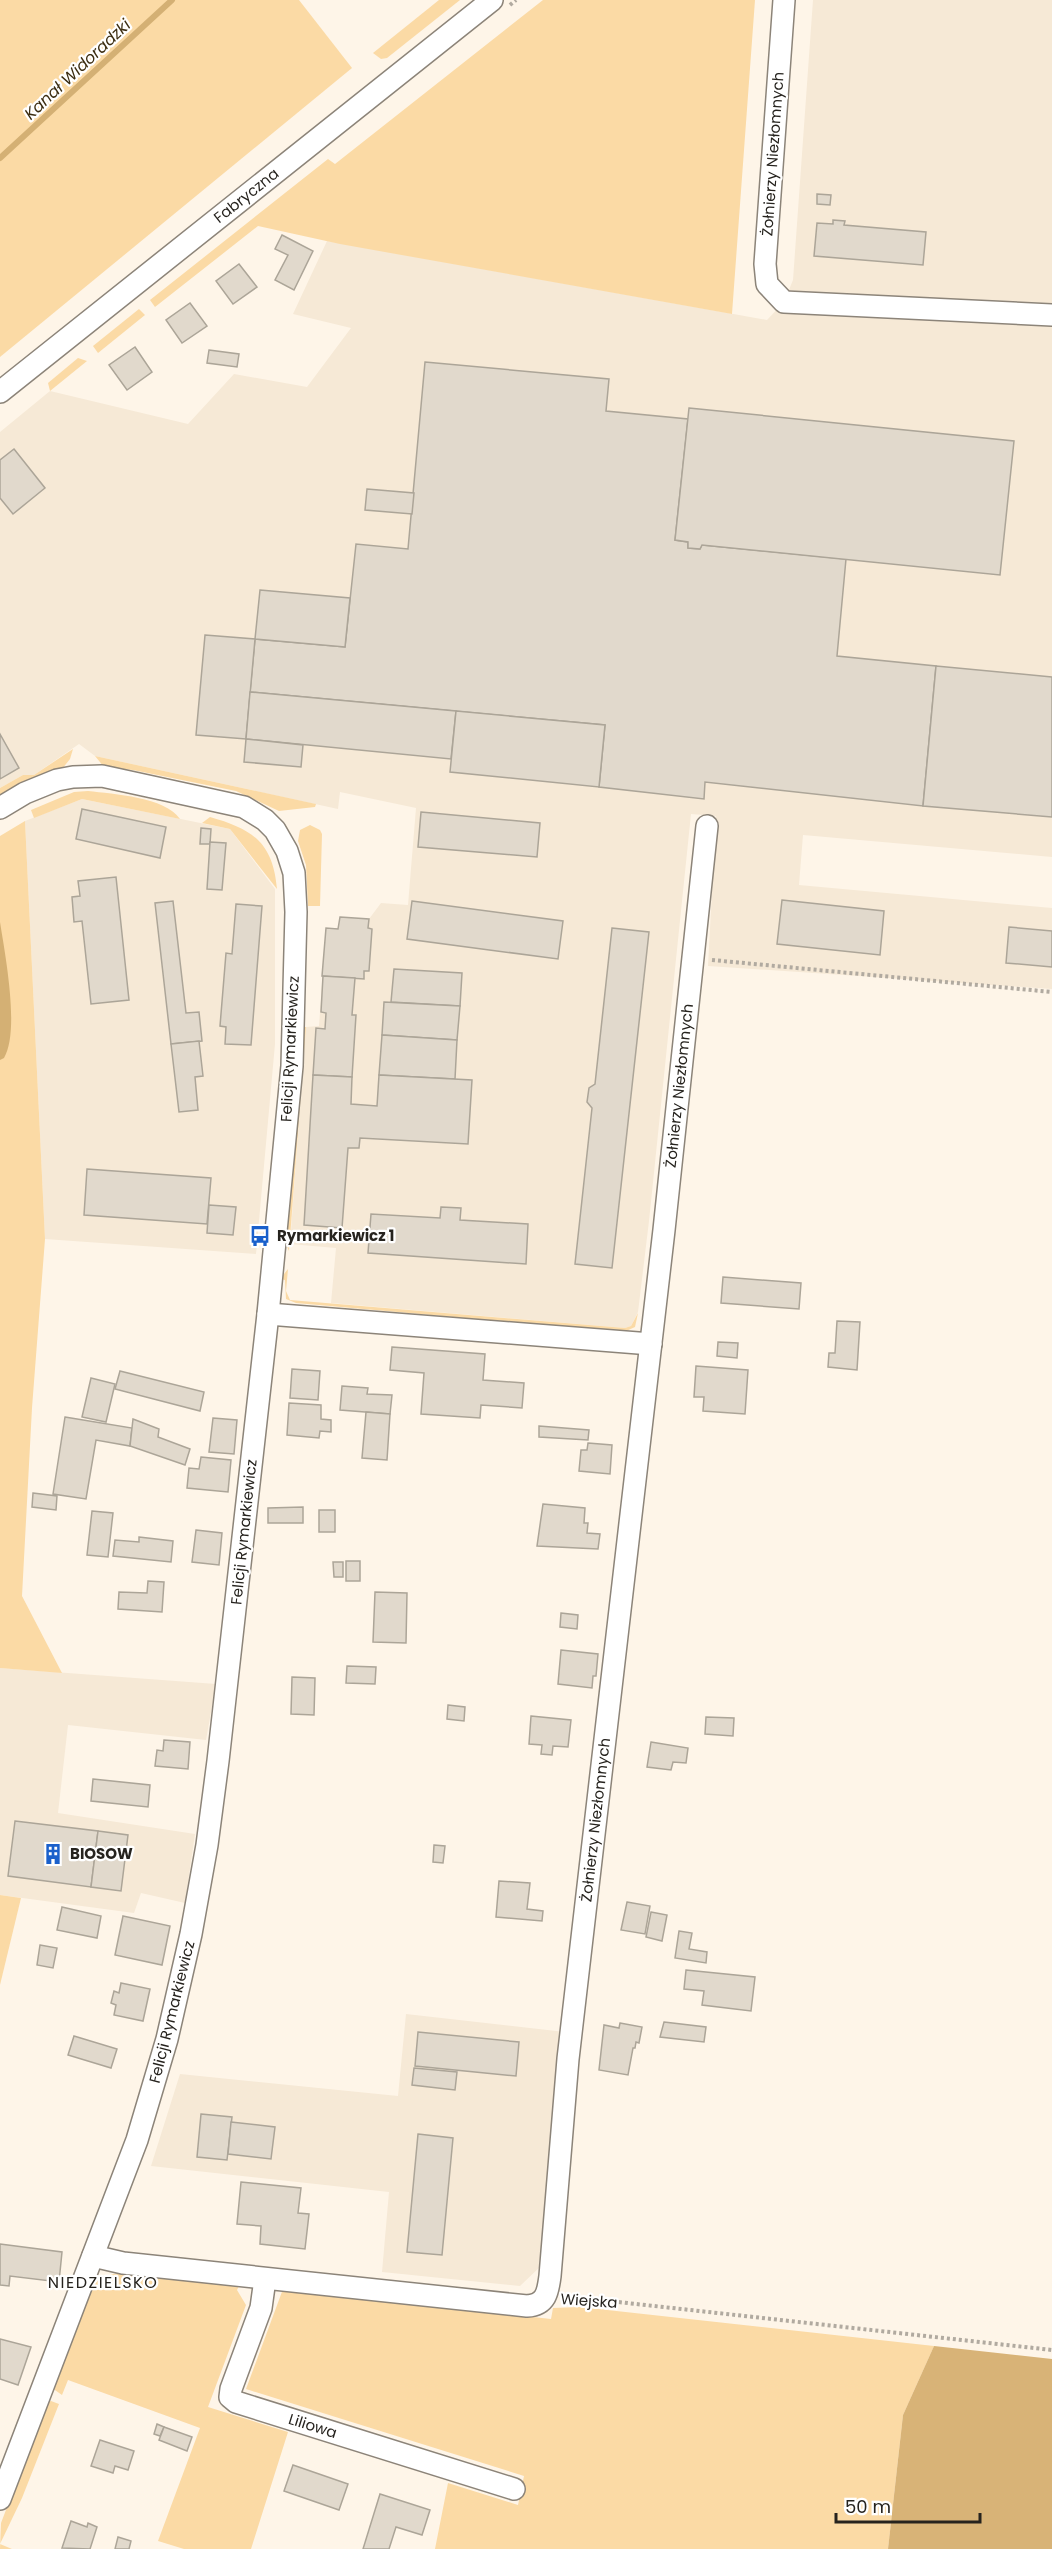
<svg xmlns="http://www.w3.org/2000/svg" width="1052" height="2549" viewBox="0 0 1052 2549" font-family="Poppins,sans-serif">
<style>
.built{fill:#f6e9d6}
.green{fill:#fbdaa5}
.forest{fill:#d8b377}
.water{fill:#d4b074}
.lines{fill:none;stroke-linecap:round;stroke-linejoin:round}
.stream{stroke:#d4b074;stroke-width:6}
.building{fill:#e1d9cc;stroke:#aca598;stroke-width:1.5}
.minor-casing{stroke:#8c8479;stroke-width:24}
.path{stroke:#b1aaa0;stroke-width:4;stroke-dasharray:3 3;stroke-linecap:butt}
.minor{stroke:#fff;stroke-width:21}
.labels{text-anchor:middle;stroke-width:4.5;stroke-linejoin:round;paint-order:stroke}
.street-label{font-size:15px;fill:#26231e;stroke:#fff}
.poi-label{font-size:15px;font-weight:bold;fill:#26231e;stroke:#fff;text-anchor:start}
.water-label{font-size:16px;font-style:italic;fill:#3c2d11;stroke:#fff}
.neighbourhood-label{font-size:16px;letter-spacing:1.5px;fill:#26231e;stroke:#fff}
</style>
<rect width="100%" height="100%" fill="#fef5e8"/>
<!-- built -->
<g class="built">
<path d="M813,0H1052V857L803,835L799,885L1052,908V989L708,966L716,816L691,814L649,1221L638,1312L631,1326L625,1328L331,1303L336,1248L290,1244L306,1027L319,1026L326,928H338L340,917L369,919L381,903L408,905L416,808L340,792L338,809L95,756L79,744L34,775H23L0,788V432L50,391L188,424L234,374L307,387L351,328L293,314L327,241L767,320L784,302L793,280Z"/>
<path d="M82,799L230,829L275,889V1044L256,1254L45,1239L25,821Z"/>
<path d="M0,1668L216,1684L206,1740L68,1725L58,1813L195,1834L185,1903L141,1893L134,1913L0,1895Z"/>
<path d="M406,2014L565,2032L543,2264L520,2286L382,2272L389,2192L151,2166L180,2074L398,2096Z"/>
</g>
<!-- green -->
<g class="green">
<path d="M0,0H299L352,68L0,357Z"/>
<path d="M439,0H460L387,58L381,59L373,53Z"/>
<path d="M543,0H755L732,314L340,244L258,226L155,307L150,300L328,159L335,164Z"/>
<path d="M139,309L145,315L98,353L93,346Z"/>
<path d="M78,358L87,361L50,391L48,383Z"/>
<path d="M73,749L70,759L62,769L0,798V788L23,775H34Z"/>
<path d="M95,756L316,804L315,807L279,811L236,791L133,770L104,767Z"/>
<path d="M88,791C114,794 165,797 180,819L82,799L34,818L31,810L74,792Z"/>
<path d="M210,817C252,829 273,842 277,889L230,829L202,823Z"/>
<path d="M25,821L45,1239L32,1408L22,1596L62,1673L0,1668V836Z"/>
<path d="M310,825L320,830L322,834L320,906H308L306,865L298,841L300,830Z"/>
<path d="M302,1027H306L289,1251L285,1242Z"/>
<path d="M288,1269L286,1291L290,1300L625,1328L631,1326L638,1313L635,1327L624,1332L296,1303L286,1299L285,1280L280,1279Z"/>
<path d="M0,1895L21,1898L0,1985Z"/>
<path d="M121,2272L240,2284L237,2290L246,2305L208,2407L288,2432L251,2549H184L158,2541L200,2428L68,2380L62,2395L52,2388L90,2288L100,2278Z"/>
<path d="M283,2289L551,2319L553,2308L580,2307L934,2346L903,2415L888,2549H435L448,2483L518,2505L524,2476L246,2389Z"/>
<path d="M51,2401L59,2404L22,2498L0,2544L12,2549H0L1,2523L47,2402Z"/>
</g>
<!-- forest -->
<path class="forest" d="M934,2346L1052,2359V2549H888L903,2415Z"/>
<!-- water -->
<path class="water" d="M0,922C5,954 20,1031 4,1058L0,1060Z"/>
<g class="lines">
<!-- stream -->
<path class="stream" d="M0,158L172,0"/>
</g>
<!-- building -->
<g class="building">
<path d="M817,194L831,195L830,205L817,204Z"/>
<path d="M833,220L845,221L844,225L926,232L923,265L814,256L817,223L833,224Z"/>
<path d="M282,235L313,251L294,290L275,280L288,255L275,249Z"/>
<path d="M239,264L257,287L233,304L216,281Z"/>
<path d="M190,303L207,326L182,343L166,320Z"/>
<path d="M135,347L152,372L127,390L109,365Z"/>
<path d="M209,350L239,354L237,367L207,363Z"/>
<path d="M425,362L609,379L606,411L688,419L675,540L688,542V548L700,549L702,545L846,559L837,656L936,666L923,806L705,782L704,799L599,787L605,725L250,692L255,639L345,647L356,544L408,549Z"/>
<path d="M689,408L1014,441L1000,575L702,545L700,549L688,548V542L675,540Z"/>
<path d="M14,449L45,488L13,514L0,498V460Z"/>
<path d="M367,489L414,493L412,514L365,510Z"/>
<path d="M260,590L350,598L345,647L255,639Z"/>
<path d="M205,635L255,639L246,739L196,735Z"/>
<path d="M936,666L1052,677V817L923,806Z"/>
<path d="M250,692L456,711L451,759L246,739Z"/>
<path d="M456,711L605,725L599,787L450,772Z"/>
<path d="M0,734L19,768L0,779Z"/>
<path d="M246,739L303,745L301,767L244,762Z"/>
<path d="M82,809L166,827L160,858L76,839Z"/>
<path d="M421,812L540,823L537,857L418,847Z"/>
<path d="M201,828L211,829L210,844H200Z"/>
<path d="M210,842L226,843L222,890L207,889Z"/>
<path d="M116,877L129,1000L91,1004L82,921L74,922L72,897L80,896L78,881Z"/>
<path d="M782,900L884,911L880,955L777,944Z"/>
<path d="M173,901L186,1013L199,1012L202,1041L171,1044L155,903Z"/>
<path d="M412,901L563,921L558,959L407,939Z"/>
<path d="M236,904L262,906L251,1045L225,1044L226,1027L220,1026L226,953L232,954Z"/>
<path d="M340,917L369,919L368,928L372,929L369,971H364V979L322,976L326,928L338,929Z"/>
<path d="M1009,927L1052,931V967L1006,963Z"/>
<path d="M612,928L649,932L612,1268L575,1264L592,1108L587,1102L589,1088L595,1084Z"/>
<path d="M394,969L462,973L460,1006L391,1002Z"/>
<path d="M323,976L355,978L352,1015H356L352,1077L313,1075L316,1028L325,1029L326,1013L321,1012Z"/>
<path d="M384,1002L460,1006L457,1040L382,1035Z"/>
<path d="M382,1035L457,1040L455,1079L379,1075Z"/>
<path d="M199,1041L203,1076L195,1077L198,1110L179,1112L171,1044Z"/>
<path d="M313,1075L352,1077L351,1104L377,1106L379,1075L472,1080L468,1144L360,1138L359,1148H348L342,1228L304,1225Z"/>
<path d="M87,1169L211,1178L207,1224L84,1215Z"/>
<path d="M209,1205L236,1207L233,1235L207,1233Z"/>
<path d="M441,1207L461,1208L460,1220L528,1224L526,1264L368,1253L371,1214L440,1218Z"/>
<path d="M723,1277L801,1283L799,1309L721,1303Z"/>
<path d="M837,1321L860,1322L857,1370L828,1367L829,1353H835Z"/>
<path d="M718,1342L738,1343L737,1358L717,1356Z"/>
<path d="M392,1347L485,1354L483,1380L524,1383L522,1408L481,1405L480,1418L421,1414L424,1373L390,1370Z"/>
<path d="M696,1366L748,1370L745,1414L703,1411L704,1397H694Z"/>
<path d="M292,1369L320,1371L318,1400L290,1398Z"/>
<path d="M120,1371L204,1392L200,1411L115,1389Z"/>
<path d="M91,1378L115,1384L106,1422L82,1417Z"/>
<path d="M342,1386L368,1388L367,1394L392,1395L390,1414L340,1410Z"/>
<path d="M289,1403L321,1405V1419L331,1420V1432L320,1431L319,1438L287,1435Z"/>
<path d="M366,1412L390,1414L387,1460L362,1458Z"/>
<path d="M65,1417L132,1428L130,1446L96,1440L86,1499L53,1494Z"/>
<path d="M213,1418L237,1420L234,1454L209,1452Z"/>
<path d="M133,1419L159,1429L158,1437L190,1449L185,1465L130,1446Z"/>
<path d="M539,1426L589,1430L588,1440L539,1437Z"/>
<path d="M588,1443L612,1445L610,1474L579,1471L581,1450H587Z"/>
<path d="M201,1457L231,1460L228,1492L187,1488L189,1468L199,1469Z"/>
<path d="M33,1493L57,1496L56,1510L32,1507Z"/>
<path d="M543,1504L585,1508L584,1523H588L587,1533L600,1534L598,1549L537,1546Z"/>
<path d="M303,1507V1523H268V1508Z"/>
<rect x="319" y="1510" width="16" height="22"/>
<path d="M92,1511L113,1513L108,1557L87,1555Z"/>
<path d="M196,1530L222,1533L219,1565L192,1562Z"/>
<path d="M139,1537L173,1541L171,1562L113,1556L115,1540L139,1542Z"/>
<rect x="346" y="1561" width="14" height="20"/>
<path d="M333,1562H343V1577H334Z"/>
<path d="M148,1581L164,1582L162,1612L118,1609L119,1592L147,1593Z"/>
<path d="M375,1592L407,1593L406,1643L373,1642Z"/>
<path d="M561,1613L578,1615L577,1629L560,1627Z"/>
<path d="M561,1650L598,1654L596,1676H593L592,1688L558,1684Z"/>
<path d="M347,1666L376,1667L375,1684L346,1683Z"/>
<path d="M292,1677L315,1678L314,1715L291,1714Z"/>
<path d="M448,1705L465,1707L464,1721L447,1719Z"/>
<path d="M531,1716L571,1720L568,1747L553,1746L552,1755L541,1754L542,1745L529,1744Z"/>
<path d="M706,1717L734,1718L733,1736L705,1734Z"/>
<path d="M164,1740L190,1742L188,1769L155,1766L157,1750L163,1751Z"/>
<path d="M651,1742L688,1748L686,1763L673,1762L671,1770L647,1767Z"/>
<path d="M93,1779L150,1785L148,1807L91,1801Z"/>
<path d="M15,1821L98,1831L91,1887L8,1876Z"/>
<path d="M98,1831L128,1835L121,1891L91,1887Z"/>
<path d="M434,1845L445,1846L443,1863L433,1862Z"/>
<path d="M499,1881L530,1883L527,1909L543,1911L542,1921L496,1917Z"/>
<path d="M627,1902L650,1906L645,1934L621,1930Z"/>
<path d="M62,1907L101,1916L97,1938L57,1930Z"/>
<path d="M651,1912L667,1915L662,1941L646,1937Z"/>
<path d="M123,1916L170,1926L162,1965L115,1955Z"/>
<path d="M679,1931L692,1933L689,1949L707,1952L706,1963L675,1958Z"/>
<path d="M40,1945L57,1948L53,1968L37,1965Z"/>
<path d="M686,1970L755,1977L751,2011L702,2005L704,1991L684,1989Z"/>
<path d="M121,1983L150,1989L143,2021L114,2015L116,2005L111,2003L114,1991L119,1993Z"/>
<path d="M664,2022L706,2027L704,2042L660,2037Z"/>
<path d="M620,2023L642,2027L639,2043L636,2042L635,2048H633L628,2075L599,2070L604,2025L619,2028Z"/>
<path d="M418,2032L519,2042L516,2076L415,2066Z"/>
<path d="M74,2036L117,2049L111,2068L68,2055Z"/>
<path d="M414,2068L457,2072L455,2090L412,2085Z"/>
<path d="M201,2114L232,2117L227,2160L197,2157Z"/>
<path d="M231,2122L275,2127L271,2159L228,2154Z"/>
<path d="M418,2134L453,2138L442,2255L407,2252Z"/>
<path d="M241,2182L301,2188L298,2213L309,2214L305,2249L260,2244L261,2226L237,2224Z"/>
<path d="M0,2244L62,2252L59,2282L10,2276L9,2286L0,2285Z"/>
<path d="M0,2339L31,2347L18,2385L0,2379Z"/>
<path d="M157,2424L164,2427L160,2436L154,2434Z"/>
<path d="M164,2427L192,2437L187,2451L159,2440Z"/>
<path d="M100,2440L134,2451L128,2470L115,2466L113,2473L91,2466Z"/>
<path d="M293,2465L348,2484L339,2510L284,2491Z"/>
<path d="M380,2494L430,2510L422,2535L396,2527L389,2549H363Z"/>
<path d="M71,2521L87,2527L88,2523L97,2527L90,2549L62,2548Z"/>
<path d="M118,2537L131,2541L129,2549H115Z"/>
</g>
<g class="lines">
<defs>
<g id="minor">
<path d="M784,0L765,264L767,284L784,302L1052,315"/>
<path id="s1" d="M0,392L492,0"/>
<path d="M0,808L25,793L57,780L73,777L102,776L244,807L265,820L275,830L287,851L294,873L296,912L292,1066L268,1314L218,1761L207,1845L191,1934L167,2039L137,2140L0,2499"/>
<path d="M268,1314L651,1344"/>
<path id="s2" d="M93,2256L123,2263L527,2306C546,2305 548,2292 550,2276L568,2059L664,1230L707,826"/>
<path id="s3" d="M265,2279L261,2308L231,2389L230,2397L236,2402L514,2489"/>
</g>
</defs>
<!-- minor casing -->
<use href="#minor" class="minor-casing"/>
<!-- path -->
<g class="path">
<path d="M510,5L516,0"/>
<path d="M712,960L1052,992"/>
<path d="M565,2299L600,2300L1052,2350"/>
</g>
<!-- minor -->
<use href="#minor" class="minor"/>
</g>
<!-- icons -->
<defs>
<symbol id="bus-bare" viewBox="-9 -9 18 18"><path d="M-5-6H5V4H4V6H2V4H-2V6H-4V4H-5ZM-3.5-4V0h7V-4ZM-3.5 1.2v1.5H-2V1.2ZM2 1.2v1.5H3.5V1.2Z" fill="#1a60cb" stroke="#fff" stroke-width="2.5" paint-order="stroke"/></symbol>
<symbol id="building-bare" viewBox="-9 -9 18 18"><path d="M-4-6H4V6H1V3H-1V6H-4ZM-2.5-4.3h1.7v1.8h-1.7ZM.8-4.3h1.7v1.8H.8ZM-2.5-1h1.7V.8h-1.7ZM.8-1h1.7V.8H.8Z" fill="#1a60cb" stroke="#fff" stroke-width="2.5" paint-order="stroke"/></symbol>
</defs>
<g fill-rule="evenodd">
<use href="#bus-bare" x="245" y="1221" width="30" height="30"/>
<use href="#building-bare" x="38" y="1839" width="30" height="30"/>
</g>
<g class="labels">
<!-- street labels -->
<g class="street-label">
<text transform="translate(773 154) rotate(-86)" y="5">Żołnierzy Niezłomnych</text>
<text dy="5" stroke="none"><textPath href="#s1" startOffset="315">Fabryczna</textPath></text>
<text transform="translate(290 1049) rotate(-87)" y="5">Felicji Rymarkiewicz</text>
<text dy="5" stroke="none"><textPath href="#s2" startOffset="1677">Żołnierzy Niezłomnych</textPath></text>
<text transform="translate(244 1532) rotate(-84)" y="5">Felicji Rymarkiewicz</text>
<text dy="5" stroke="none"><textPath href="#s2" startOffset="938">Żołnierzy Niezłomnych</textPath></text>
<text transform="translate(172 2012) rotate(-76)" y="5">Felicji Rymarkiewicz</text>
<text transform="translate(589 2301) rotate(4)" y="5">Wiejska</text>
<text dy="5" stroke="none"><textPath href="#s3" startOffset="212">Liliowa</textPath></text>
</g>
<!-- poi labels -->
<g class="poi-label">
<text x="277" y="1241">Rymarkiewicz 1</text>
<text x="70" y="1859">BIOSOW</text>
</g>
<!-- water labels -->
<g class="water-label">
<text transform="translate(77 69) rotate(-43)" y="6">Kanał Widoradzki</text>
</g>
<!-- neighbourhood labels -->
<g class="neighbourhood-label">
<text x="103" y="2288">NIEDZIELSKO</text>
</g>
</g>
<!-- scale -->
<path d="M836 2513v9h144v-9" fill="none" stroke="#26231e" stroke-width="3"/>
<text x="845" y="2513" font-size="18" fill="#26231e" stroke="#ffffff" stroke-width="4.5" paint-order="stroke">50 m</text>
</svg>
